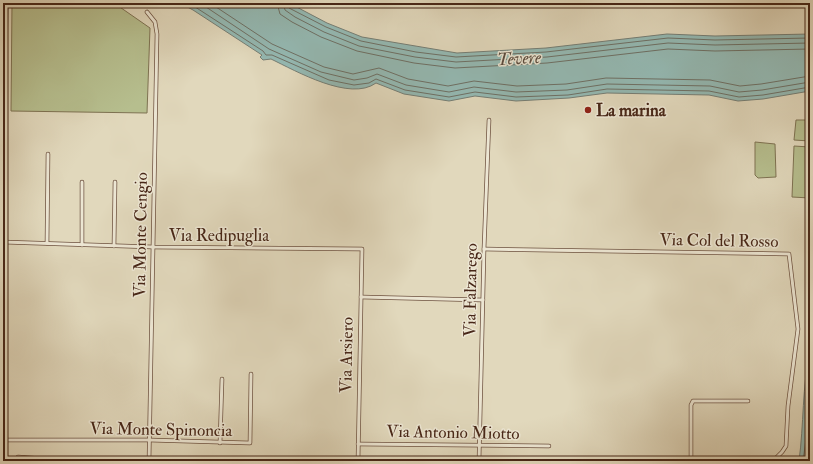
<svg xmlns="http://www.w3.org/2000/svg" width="813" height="464" viewBox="0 0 813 464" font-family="'IM FELL Double Pica',serif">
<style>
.green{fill:#b6be8e;stroke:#7e7252}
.water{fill:#94b9b3;stroke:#757e75}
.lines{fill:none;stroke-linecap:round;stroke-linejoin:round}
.shore{stroke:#6e7065;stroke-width:1}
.stream{stroke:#757e75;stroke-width:1}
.minor-casing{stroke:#6e5240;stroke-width:4.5}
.minor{stroke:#ece6d3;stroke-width:3}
.poi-dot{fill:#8f2418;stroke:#ece6d3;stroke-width:1.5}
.labels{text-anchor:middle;stroke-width:3;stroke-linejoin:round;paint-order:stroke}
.poi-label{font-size:17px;font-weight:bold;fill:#472617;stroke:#ece6d3;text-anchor:start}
.street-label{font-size:17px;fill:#472617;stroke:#ece6d3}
.water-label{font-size:18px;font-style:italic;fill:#5a4b3e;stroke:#ece6d3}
</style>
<rect width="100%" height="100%" fill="#e1d8bc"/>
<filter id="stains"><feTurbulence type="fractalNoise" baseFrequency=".005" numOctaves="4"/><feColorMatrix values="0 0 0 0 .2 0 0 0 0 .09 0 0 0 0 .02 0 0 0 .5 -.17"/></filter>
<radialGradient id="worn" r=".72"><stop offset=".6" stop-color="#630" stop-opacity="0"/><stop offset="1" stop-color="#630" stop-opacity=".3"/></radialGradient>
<!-- green -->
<g class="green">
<path d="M12,3H114L150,28L147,113L11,111Z"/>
<path d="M796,120H810V141L794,140Z"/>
<path d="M755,142L775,144L776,177L758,178L755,175Z"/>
<path d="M794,146L810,147V198L792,197Z"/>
</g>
<!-- water -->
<g class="water">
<path d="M180,3H289L327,23L362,37L457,53L546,48L667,34L715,36L810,34V91L763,99L738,101L709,95L607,93L569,98L516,101L475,96L449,101L404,94L376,83C350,102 296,71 271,59L263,60L260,57L262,55L193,10Z"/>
<path d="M810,350V461H799C804,424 802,387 810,350Z"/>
</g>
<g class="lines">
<!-- shore -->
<g class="shore">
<path d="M189,3L263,51L266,55H272L329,80L354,85L369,83L376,79L405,90L449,97L475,92L516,97L568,95L607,89L709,91L739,97L763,95L810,87"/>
<path d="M200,3L269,49L321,72L354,80L367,78L377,74L406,85L449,92L474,87L516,92L567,90L607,84L710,86L739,92L762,90L810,82"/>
<path d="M210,3L272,44L324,67L353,74L379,68L408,79L448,86L474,81L517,86L566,84L606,78L710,80L740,86L761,84L810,76"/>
<path d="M277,3L280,14L292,22L321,37L357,51L414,63L455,68L547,63L668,49L715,51L810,49"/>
<path d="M283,3L285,10L295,17L324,32L359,46L415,57L456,62L547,57L668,43L715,45L810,43"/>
<path d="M288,3L289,8L326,27L361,41L416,52L456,57L546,52L668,38L715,40L810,38"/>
<path d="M803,461L807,432L808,387L810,372"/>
</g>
<!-- stream -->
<g class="stream">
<path d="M4,240L8,3"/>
<path d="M3,293L4,243"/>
</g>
<defs>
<g id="minor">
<path d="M147,12L155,22L157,34L149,461"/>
<path d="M3,242L153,247L362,249L358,461"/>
<path d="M47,243L48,154"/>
<path d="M82,245V182"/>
<path d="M114,246L115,182"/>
<path d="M484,249L789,254L798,329L788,406L786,446L782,452L773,461"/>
<path d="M361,297L483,300"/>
<path d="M3,440H149L250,443L251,374"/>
<path d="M220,443L222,379"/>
<path d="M358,444L549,446"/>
<path d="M18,457L70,461"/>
<path d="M691,460V405L693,401H748"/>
<path d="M479,461L484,249L489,120"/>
</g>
</defs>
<!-- minor casing -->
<use href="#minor" class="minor-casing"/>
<!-- minor -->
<use href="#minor" class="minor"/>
</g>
<!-- markers -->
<circle class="poi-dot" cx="588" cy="110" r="4"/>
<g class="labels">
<!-- poi labels -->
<g class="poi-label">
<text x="596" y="116">La marina</text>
</g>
<!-- street labels -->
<g class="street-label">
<text transform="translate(140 235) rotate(-89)" y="6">Via Monte Cengio</text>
<text x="219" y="241">Via Redipuglia</text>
<text transform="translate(719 240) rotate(1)" y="6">Via Col del Rosso</text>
<text transform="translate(470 290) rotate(-89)" y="6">Via Falzarego</text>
<text transform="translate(346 355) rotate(-89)" y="6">Via Arsiero</text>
<text transform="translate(161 429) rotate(1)" y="6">Via Monte Spinoncia</text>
<text transform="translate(453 432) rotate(1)" y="6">Via Antonio Miotto</text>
</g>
<!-- water labels -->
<g class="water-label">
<text transform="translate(519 58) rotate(-3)" y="6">Tevere</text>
</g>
</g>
<!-- margin -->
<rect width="813" height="464" fill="none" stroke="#e1d8bc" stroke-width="16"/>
<rect x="4" y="4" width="805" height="456" fill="none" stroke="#472617" stroke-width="2"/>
<rect x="8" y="8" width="797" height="448" fill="none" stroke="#472617"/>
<rect width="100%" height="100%" filter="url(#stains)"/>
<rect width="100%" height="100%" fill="url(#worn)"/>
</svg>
